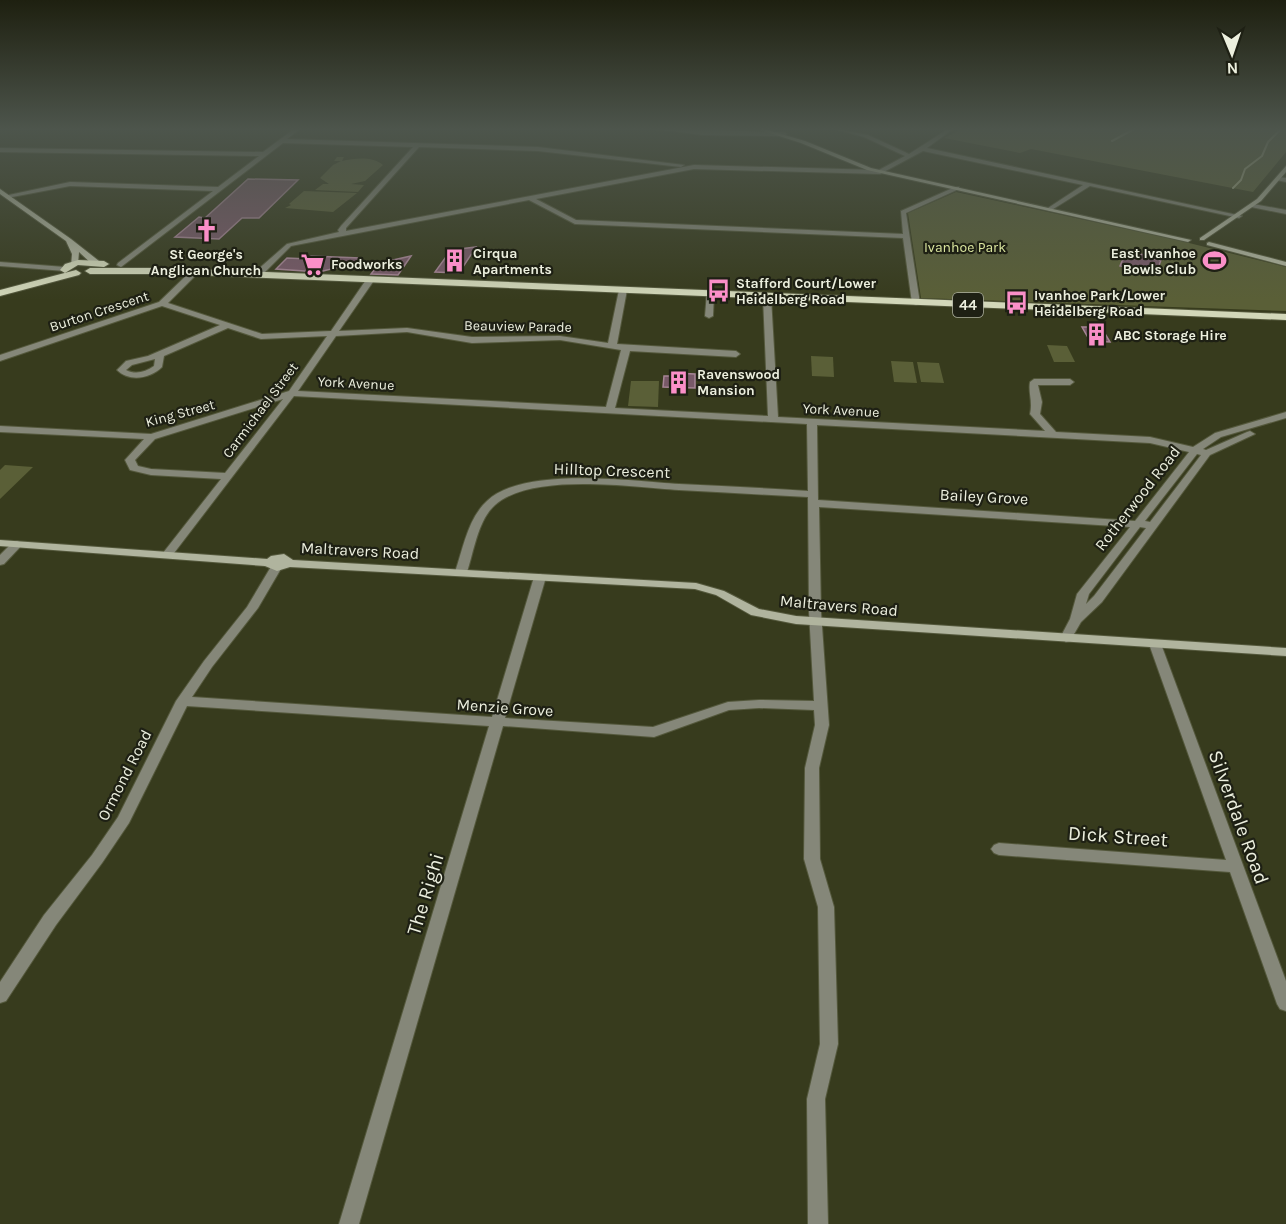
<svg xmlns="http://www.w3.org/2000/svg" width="1286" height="1224" viewBox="0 0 1286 1224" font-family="Karla,sans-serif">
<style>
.green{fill:#5a5f37}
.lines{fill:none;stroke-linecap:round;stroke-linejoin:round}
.stream{stroke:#a7ac89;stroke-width:2}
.building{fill:#785968;stroke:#a78596;stroke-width:1.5}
.street-casing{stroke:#54583c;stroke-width:2}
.secondary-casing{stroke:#54583c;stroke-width:2}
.primary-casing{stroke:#54583c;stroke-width:2}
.street{fill:#858779;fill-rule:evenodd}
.secondary{fill:#b0b49e;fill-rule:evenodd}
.primary{fill:#d2d7b9;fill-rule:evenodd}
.labels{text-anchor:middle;stroke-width:4.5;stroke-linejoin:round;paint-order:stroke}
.far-park-label{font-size:14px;fill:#dbe69f;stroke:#1e2014}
.far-poi-label{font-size:14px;font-weight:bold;fill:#ecefde;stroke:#1e2014;text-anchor:start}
.far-street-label{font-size:14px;fill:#ecefde;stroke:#1e2014}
.shield{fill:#1e2014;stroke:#aeb1a1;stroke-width:1.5}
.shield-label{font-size:15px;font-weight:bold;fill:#ecefde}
.street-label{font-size:16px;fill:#ecefde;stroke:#1e2014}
.near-street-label{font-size:20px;fill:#ecefde;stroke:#1e2014}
</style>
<rect width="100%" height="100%" fill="#373b1d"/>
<!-- green -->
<g class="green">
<path d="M962,129H1286V152L1253,192L1031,149L1020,153L944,138Z"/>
<path d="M337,157H344L342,161C355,158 373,156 383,165L365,181L351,184L364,185L358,192L315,190L323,184H329L320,178L333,165L341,161H334Z"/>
<path d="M304,191L357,193L333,212L285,208L291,205L289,204Z"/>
<path d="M956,192L1177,240L1286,267V311L921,298L908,213Z"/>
<path d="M1047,345L1067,346L1075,362H1054Z"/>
<path d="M811,356L833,357L834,377L812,376Z"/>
<path d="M891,361L913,362L917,383L894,382Z"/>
<path d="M917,362L939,363L944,383L921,382Z"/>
<path d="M631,381H659L658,407L628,406Z"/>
<path d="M5,465L33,467L0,499V470Z"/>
</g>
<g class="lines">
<!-- stream -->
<g class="stream">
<path d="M1112,141L1134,129"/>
<path d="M1233,188L1241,180L1245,169L1262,156L1268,142L1281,129"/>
</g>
</g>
<!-- building -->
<g class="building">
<path d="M248,179L298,180L259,218H242L219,239L175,237L199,217L205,218Z"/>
<path d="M476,247L459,273L435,272L451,250Z"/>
<path d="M1126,252L1153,256L1152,259L1161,260L1157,271L1120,266Z"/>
<path d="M311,256L360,258V262L319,272L276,269L287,258L309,259Z"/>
<path d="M411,256L398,275L371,274L380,263Z"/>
<path d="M1082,327H1101L1110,342L1090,341Z"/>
<path d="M672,373L695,374V388L663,387L664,376H671Z"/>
</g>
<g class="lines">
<defs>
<g id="street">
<path d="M294,129H300L287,139L538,147L684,165L681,167L538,151L419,147L346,228V231L694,165L879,170L905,156L864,137L835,129L868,135L909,154L948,129H953L927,148L1242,216L1239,218L1090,186L1050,211L1048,210V208L1083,185L923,151L880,174L694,169L536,199L576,220L903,234L901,211L955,187H959V189L906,213L920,303L916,305L912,303L903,238L575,224L529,200L296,245L291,246L261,276H255V272L287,244L339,232L338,230L341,226L413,147L283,143L121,267L117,265L118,263L213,191L70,186L7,198L4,196L70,182L218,187L259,156L0,152V148L263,152Z"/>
<path d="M654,129L784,132L787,134L784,136L703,135Z"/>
<path d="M1278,177L1286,178V182L1276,180Z"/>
<path d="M1253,204L1286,210V214L1251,207L1250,206Z"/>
<path d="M0,262L65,267L69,269L65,271L0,266Z"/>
<path d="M192,270L199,272L168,303L262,334L331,331L368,277H371L375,279L339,331L407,328L472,337L560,336L608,343L619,290L623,288L627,290L617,344L736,351L740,354L736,357L630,351L615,408L768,416L763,297L767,295L771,297L778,417L1045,431L1030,414C1033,401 1028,393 1030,382L1034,379H1070L1074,382L1070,385H1038L1042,402L1040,414L1056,432L1150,437L1193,447L1215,433L1286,412V418L1221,437L1203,449L1206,450L1247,432L1250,431L1255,434L1210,455L1102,602L1081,622L1070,641L1066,642L1060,638L1070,619L1077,594L1130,527L819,507L821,612L829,725L819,768L820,859L834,907L838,1044L825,1099L828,1224H808L807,1099L820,1044L818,907L804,859L805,768L815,725L814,710L759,708L729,710L654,737L503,726L359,1224H339L489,726L187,706L129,823L102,863L56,925L6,1001L0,1003V982L44,915L92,855L118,817L176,701L204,661L247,607L272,565H280L282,567L258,608L212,667L192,697L492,717L534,577L540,574L546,577L505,718L653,727L728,702L759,700L814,701L809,612L808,497C765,495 722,492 679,490C632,487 532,472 495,505C478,520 474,551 467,572L461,575L455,572C463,549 468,518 487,501C524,466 630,481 679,484C722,486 765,488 808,491L807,424L294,396L171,557H163L161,555L163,553L221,479L151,475L130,470L125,460L144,439L0,432V426L151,434L289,391L327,336L261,339L228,328L164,356L162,367C150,379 129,382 117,370L126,361L148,356L220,325L162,306L0,361V355L159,302ZM407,332L472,343L560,340L621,350L606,407L298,391L336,336ZM155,359L154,366C145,372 136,375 126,370L132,365ZM283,399L225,473L151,469L138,466L135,460L155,439ZM817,425L1150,443L1189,452L1135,521L818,500ZM1197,454L1201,455L1150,522L1145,521ZM1140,527L1146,528L1094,596L1086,604L1089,594Z"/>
<path d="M707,292L714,294L713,316L709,318L705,316Z"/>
<path d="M17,541L23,544L4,564L0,565V555L13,542Z"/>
<path d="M1155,640L1161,644L1286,981V1011L1280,1009L1277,1004L1230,872L999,855L994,853L991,849L994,845L999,843L1226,860L1149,644Z"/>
</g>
<g id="secondary">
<path d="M757,129H764L805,141L871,168L1191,240L1188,242L867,170L801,143Z"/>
<path d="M1286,166V172L1261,201L1204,240H1200V238L1257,199Z"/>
<path d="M0,189L71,239L99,261V265H93L79,252L78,264L71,266L72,254L66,241L0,194Z"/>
<path d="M1209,242L1286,262V266L1207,245V243Z"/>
<path d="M0,540L267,559L271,556L284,554L293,560L696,583L724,591L759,609L796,616L1286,648V656L796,624L751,615L716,595L695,589L290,567L277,571L265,566L0,546Z"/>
</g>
<g id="primary">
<path d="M78,260L104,261L109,264L104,267L78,265L65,273L60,270L65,264Z"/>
<path d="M170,268L1286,314V320L170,274H90L85,271L90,268Z"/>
<path d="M76,270L81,273L79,275L0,296V290Z"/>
</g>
</defs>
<!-- street casing -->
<use href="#street" class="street-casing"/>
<!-- secondary casing -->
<use href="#secondary" class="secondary-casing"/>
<!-- primary casing -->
<use href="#primary" class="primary-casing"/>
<!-- street -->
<use href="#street" class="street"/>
<!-- secondary -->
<use href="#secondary" class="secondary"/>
<!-- primary -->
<use href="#primary" class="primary"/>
</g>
<!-- sky -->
<linearGradient id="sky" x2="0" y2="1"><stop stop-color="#1e2010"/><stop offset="0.43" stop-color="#4d554c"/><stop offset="1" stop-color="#4d554c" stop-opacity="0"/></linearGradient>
<rect width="1286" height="300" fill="url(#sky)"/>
<!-- icons -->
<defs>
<symbol id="church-bare" viewBox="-9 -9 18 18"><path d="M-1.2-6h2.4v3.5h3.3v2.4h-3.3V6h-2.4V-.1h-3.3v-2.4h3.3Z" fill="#fa8fc8" stroke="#1e2014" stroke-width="2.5" paint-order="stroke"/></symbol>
<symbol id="building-bare" viewBox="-9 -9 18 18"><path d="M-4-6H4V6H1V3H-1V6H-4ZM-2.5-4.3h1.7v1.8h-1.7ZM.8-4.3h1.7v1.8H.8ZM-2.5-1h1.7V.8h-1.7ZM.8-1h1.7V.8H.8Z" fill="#fa8fc8" stroke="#1e2014" stroke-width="2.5" paint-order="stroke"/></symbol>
<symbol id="stadium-bare" viewBox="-9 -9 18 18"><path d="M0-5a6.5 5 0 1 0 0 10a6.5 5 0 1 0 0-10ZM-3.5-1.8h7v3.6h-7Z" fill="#fa8fc8" stroke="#1e2014" stroke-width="2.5" paint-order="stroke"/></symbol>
<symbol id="supermarket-bare" viewBox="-9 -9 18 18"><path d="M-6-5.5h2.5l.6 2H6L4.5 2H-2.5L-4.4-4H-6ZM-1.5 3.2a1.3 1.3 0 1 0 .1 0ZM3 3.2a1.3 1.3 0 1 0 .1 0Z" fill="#fa8fc8" stroke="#1e2014" stroke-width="2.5" paint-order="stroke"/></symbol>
<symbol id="bus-bare" viewBox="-9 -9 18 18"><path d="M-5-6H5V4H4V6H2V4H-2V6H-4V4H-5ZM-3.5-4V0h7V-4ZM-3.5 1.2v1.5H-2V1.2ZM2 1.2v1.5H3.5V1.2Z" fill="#fa8fc8" stroke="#1e2014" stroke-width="2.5" paint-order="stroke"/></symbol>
</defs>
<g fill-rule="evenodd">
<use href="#church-bare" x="190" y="214" width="33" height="33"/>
<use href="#building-bare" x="438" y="244" width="33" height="33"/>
<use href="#stadium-bare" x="1198" y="244" width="33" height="33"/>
<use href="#supermarket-bare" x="296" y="248" width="33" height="33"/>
<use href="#bus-bare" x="702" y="274" width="33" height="33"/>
<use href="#bus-bare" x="1000" y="286" width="33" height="33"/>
<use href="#building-bare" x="1080" y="318" width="33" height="33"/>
<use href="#building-bare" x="662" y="366" width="33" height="33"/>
</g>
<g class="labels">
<!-- far-park labels -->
<g class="far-park-label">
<text x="965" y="252">Ivanhoe Park</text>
</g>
<!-- far-poi labels -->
<g class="far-poi-label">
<text x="473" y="258">Cirqua<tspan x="473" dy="16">Apartments</tspan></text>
<text x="1196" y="258" text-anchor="end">East Ivanhoe<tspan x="1196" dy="16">Bowls Club</tspan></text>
<text x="206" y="259" text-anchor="middle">St George's<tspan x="206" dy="16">Anglican Church</tspan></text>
<text x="331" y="269">Foodworks</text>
<text x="736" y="288">Stafford Court/Lower<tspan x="736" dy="16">Heidelberg Road</tspan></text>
<text x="1034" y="300">Ivanhoe Park/Lower<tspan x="1034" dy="16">Heidelberg Road</tspan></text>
<text x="1114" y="340">ABC Storage Hire</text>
<text x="697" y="379">Ravenswood<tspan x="697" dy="16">Mansion</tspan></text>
</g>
<!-- far-street labels -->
<g class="far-street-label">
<text transform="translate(99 311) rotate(-18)" y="5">Burton Crescent</text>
<text transform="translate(518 326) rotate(1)" y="5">Beauview Parade</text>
<text transform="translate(356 383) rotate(3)" y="5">York Avenue</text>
<text transform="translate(260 410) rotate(-53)" y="5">Carmichael Street</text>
<text transform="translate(841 410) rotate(3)" y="5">York Avenue</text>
<text transform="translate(180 413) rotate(-15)" y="5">King Street</text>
</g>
<!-- shield labels -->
<rect class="shield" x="953" y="293" width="30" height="24" rx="4.5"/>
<g class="shield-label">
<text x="968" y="310">44</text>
</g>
<!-- street labels -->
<g class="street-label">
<text transform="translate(612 470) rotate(2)" y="6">Hilltop Crescent</text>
<text transform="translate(984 496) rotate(3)" y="6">Bailey Grove</text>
<text transform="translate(1137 498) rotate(-52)" y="6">Rotherwood Road</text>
<text transform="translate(360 550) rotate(3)" y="6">Maltravers Road</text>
<text transform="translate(839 605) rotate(5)" y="6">Maltravers Road</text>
<text transform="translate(505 707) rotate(4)" y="6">Menzie Grove</text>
<text transform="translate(124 775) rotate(-63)" y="6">Ormond Road</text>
</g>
<!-- near-street labels -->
<g class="near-street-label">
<text transform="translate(1239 817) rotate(70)" y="7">Silverdale Road</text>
<text transform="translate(1118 836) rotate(4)" y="7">Dick Street</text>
<text transform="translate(425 894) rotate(-73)" y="7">The Righi</text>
</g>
</g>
<!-- north arrow -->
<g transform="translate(1232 54) rotate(178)" stroke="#1e2014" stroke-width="4.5" paint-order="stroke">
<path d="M0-4.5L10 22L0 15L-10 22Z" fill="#ecefde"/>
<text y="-9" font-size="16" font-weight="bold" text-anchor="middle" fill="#ecefde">N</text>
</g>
</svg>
